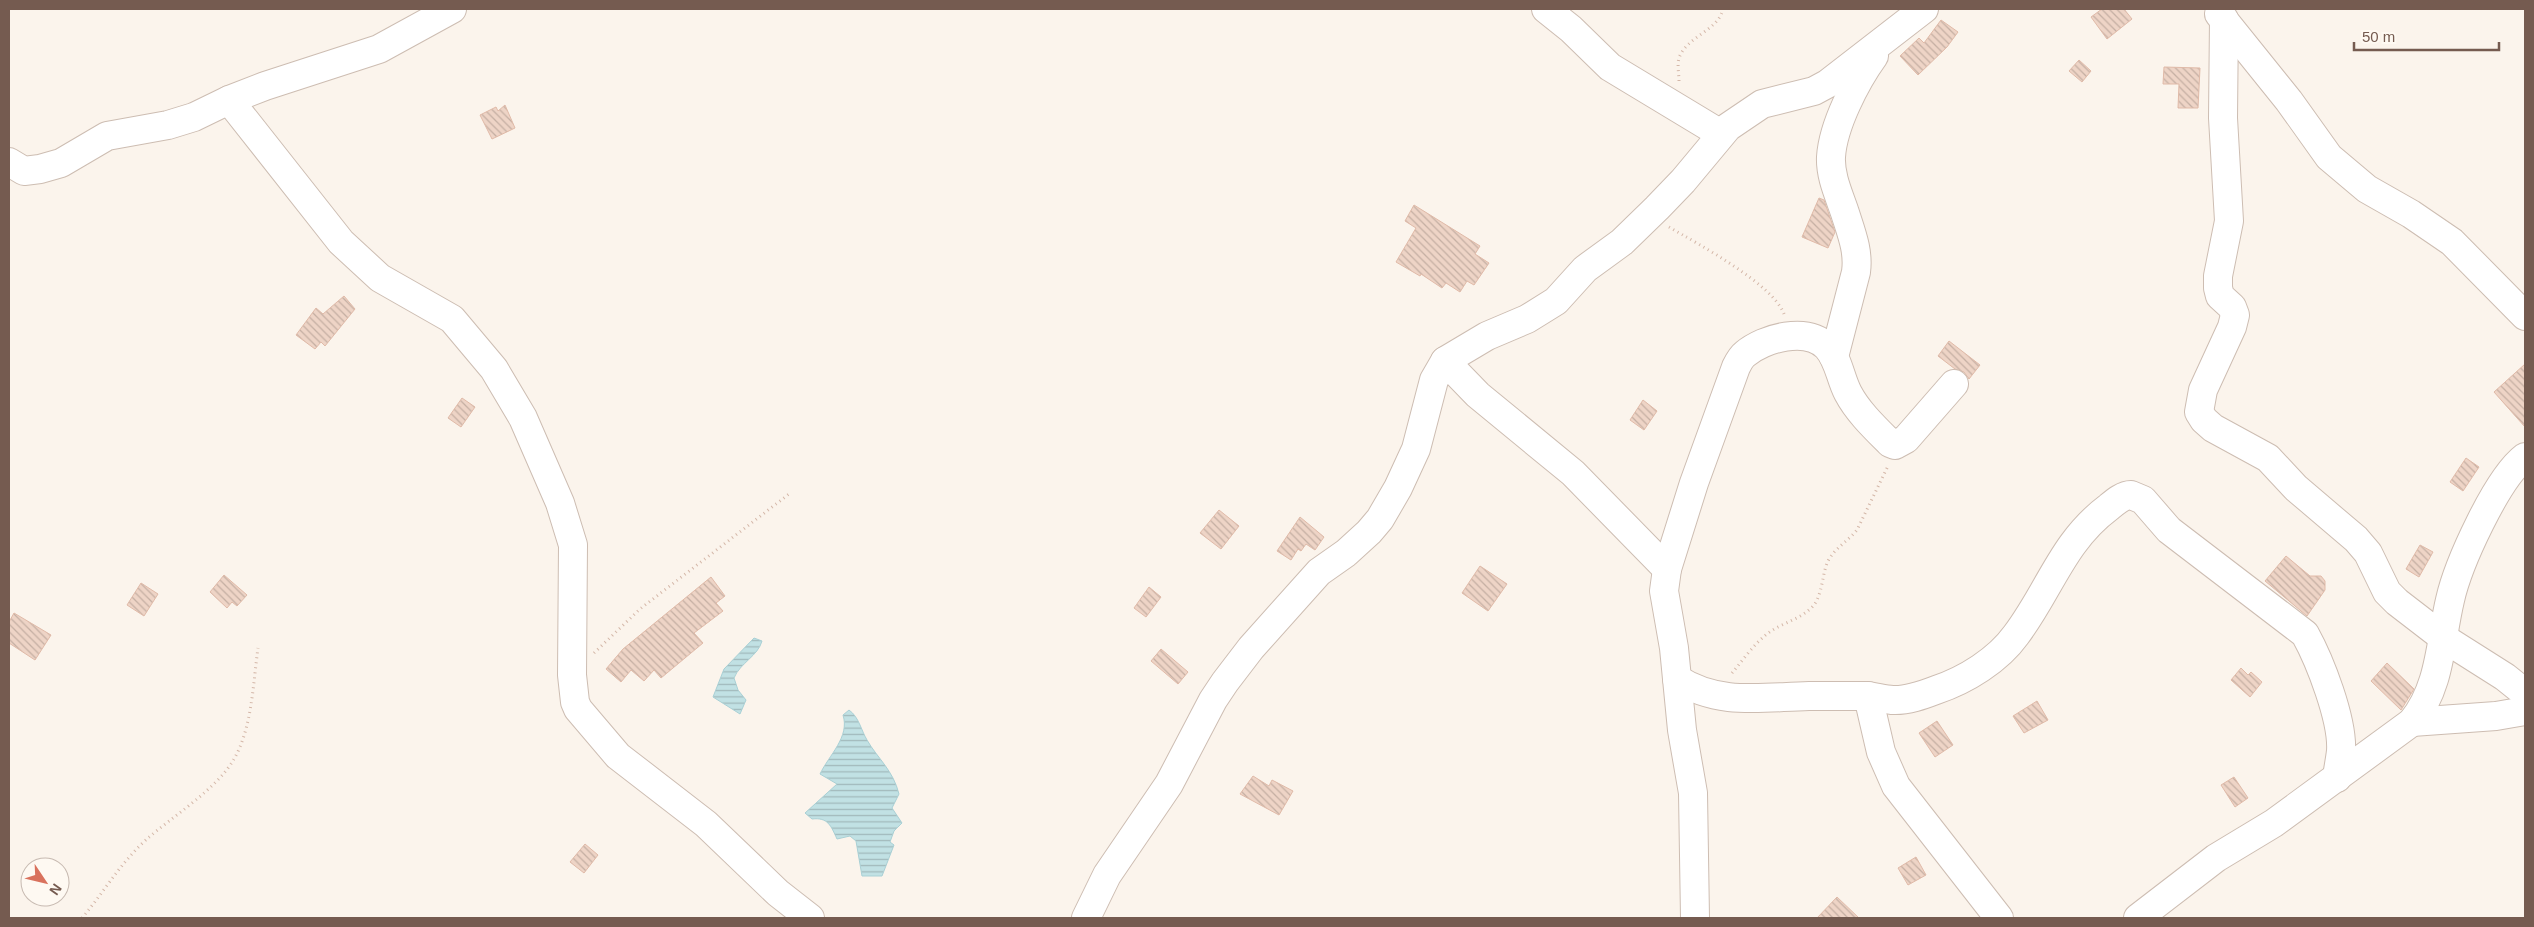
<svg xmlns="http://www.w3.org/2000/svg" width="2534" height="927" viewBox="0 0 2534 927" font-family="Helvetica,sans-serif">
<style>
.water{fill:url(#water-rules);stroke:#a9d0d5}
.building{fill:url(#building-back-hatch);stroke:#e0baa8}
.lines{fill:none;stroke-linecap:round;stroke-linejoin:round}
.minor-casing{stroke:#cdbdb2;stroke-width:30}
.path{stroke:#d4b7a8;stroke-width:3;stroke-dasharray:1 4;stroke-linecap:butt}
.minor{stroke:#fff;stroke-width:28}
</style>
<defs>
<pattern id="water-rules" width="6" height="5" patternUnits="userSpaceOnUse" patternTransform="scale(1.25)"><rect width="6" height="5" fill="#c1e1e4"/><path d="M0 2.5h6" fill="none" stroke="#a1b9bb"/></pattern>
<pattern id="building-back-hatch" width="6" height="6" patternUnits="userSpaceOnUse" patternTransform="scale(1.25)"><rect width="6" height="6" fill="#eed4c6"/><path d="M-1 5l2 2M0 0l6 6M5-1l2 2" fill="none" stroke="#c5afa3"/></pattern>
</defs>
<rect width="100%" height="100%" fill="#fbf4ec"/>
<!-- water -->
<g class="water">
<path d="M754,638L762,641C758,656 740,663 734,678L738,690L746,700L740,714L713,697L724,669Z"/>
<path d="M849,710C859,717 861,730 867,740C878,759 893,770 899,794L892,808L902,823L894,831L890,842L894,845L882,876H862L856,841L850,836L837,839C831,826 828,817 812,819L805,813L837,784L820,774C829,755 850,737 843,715Z"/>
</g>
<!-- building -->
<g class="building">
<path d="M2102,9H2124L2132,19L2107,39L2091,17Z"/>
<path d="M1941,20L1958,32L1947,47L1918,75L1900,56L1919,38L1924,43Z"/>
<path d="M2079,60L2091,71L2082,82L2069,71Z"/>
<path d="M2164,67L2200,68L2198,108H2178L2179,84H2163Z"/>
<path d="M505,105L515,128L492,139L480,115L496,107L498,111Z"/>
<path d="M1819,198L1824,200L1835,232L1828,248L1802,237Z"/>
<path d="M1414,205L1480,246L1475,254L1489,263L1474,285L1467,281L1460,292L1446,283L1442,288L1421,274L1420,276L1396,262L1416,228L1405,221Z"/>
<path d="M344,296L355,309L325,346L321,342L315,349L296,335L316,308L323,314Z"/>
<path d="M1949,341L1980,365L1969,379L1964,372L1955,369L1938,356Z"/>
<path d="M2525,364V427L2494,392Z"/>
<path d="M462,398L475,407L461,427L448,418Z"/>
<path d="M1643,400L1657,411L1644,430L1630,420Z"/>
<path d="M2466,458L2479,467L2463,491L2450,482Z"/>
<path d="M1219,510L1239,526L1221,549L1200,533Z"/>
<path d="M1300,517L1324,537L1315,550L1306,544L1301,551L1298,549L1291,560L1277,551Z"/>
<path d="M2420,545L2433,552L2419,577L2406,569Z"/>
<path d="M2286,556L2310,576H2321L2325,581V590L2307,616L2265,581Z"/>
<path d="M1480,566L1507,584L1488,611L1462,593Z"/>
<path d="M224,575L247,595L237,606L232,602L227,608L210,592Z"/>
<path d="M711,577L725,596L716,603L723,611L694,633L703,643L661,678L654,670L644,681L631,670L621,682L606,669L623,649Z"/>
<path d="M141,583L158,594L144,616L127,605Z"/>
<path d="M1149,587L1161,597L1146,617L1134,608Z"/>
<path d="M14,613L51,635L35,660L9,643V622Z"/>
<path d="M1161,649L1188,672L1178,684L1151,661Z"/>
<path d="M2387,663L2414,689L2401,710L2371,681Z"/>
<path d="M2241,668L2248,675L2251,672L2262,682L2250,697L2231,680Z"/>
<path d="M2037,701L2048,720L2024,733L2013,716Z"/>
<path d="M1937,721L1953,745L1935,757L1919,733Z"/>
<path d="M1253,776L1269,786L1272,780L1293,791L1279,815L1240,794Z"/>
<path d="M2234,777L2248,798L2235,807L2221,785Z"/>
<path d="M585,844L598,855L584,873L570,862Z"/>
<path d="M1916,857L1926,875L1908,885L1898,868Z"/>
<path d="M1837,897L1859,918H1817Z"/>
</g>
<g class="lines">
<defs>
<g id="minor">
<path d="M1546,9L1571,29L1610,67L1721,134"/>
<path d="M2219,14L2289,101L2329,157L2367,189L2411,214L2452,242L2525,316"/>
<path d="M2224,19L2223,118L2229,221L2218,276V288L2220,296L2232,307L2235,315L2232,327L2203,390L2199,412L2204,420L2213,428L2268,458L2296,488L2356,539L2368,553L2387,592L2397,602L2445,639L2505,677L2525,693"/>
<path d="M229,100L341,242L380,278L452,319L494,369L523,418L560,503L573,545L572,675L575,702L578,709L618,756L706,824L778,893L810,918"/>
<path d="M9,162L24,171L40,169L61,163L107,136L168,125L194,117L229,100L265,86L379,49L452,9"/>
<path d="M1834,357L1856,272C1859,251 1851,232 1845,213C1839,195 1830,176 1831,157C1833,125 1856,81 1874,56"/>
<path d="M1445,361L1478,395L1573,473L1667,569"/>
<path d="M1677,679C1719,706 1762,697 1809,696C1828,696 1847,696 1866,696C1875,697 1883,699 1892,700C1907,701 1923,695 1936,690C1966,680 1998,660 2016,635C2050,590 2062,542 2109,507C2115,502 2123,495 2131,495L2143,500L2169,530L2305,634C2320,661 2343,720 2341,751C2340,760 2338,769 2337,778"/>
<path d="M1868,696L1881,752L1896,786L1999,918"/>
<path d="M2412,722L2496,716L2525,711"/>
<path d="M1086,918L1107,875L1169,784L1213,700L1225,682L1251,648L1319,572L1346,553L1369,532L1380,519L1398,488L1416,449L1434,380L1445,361L1487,336L1527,319L1556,301L1585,269L1622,242L1657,208L1683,181L1728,127L1762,104L1814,91L1827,84L1924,9"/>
<path d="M1695,918L1693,793L1682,730L1674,648L1664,591L1667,569L1694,483L1736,367C1738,363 1741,357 1745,354C1764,338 1807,326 1827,347C1839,360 1840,378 1848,393C1858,412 1875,428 1890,443L1895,445L1906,439L1954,384"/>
<path d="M2138,918L2216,858L2274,823L2412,722C2441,686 2440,642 2450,600C2458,564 2497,478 2525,457"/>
</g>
</defs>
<!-- minor casing -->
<use href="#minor" class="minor-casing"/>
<!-- path -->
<g class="path">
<path d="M1679,81C1679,74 1677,65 1679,58C1687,36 1718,31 1723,9"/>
<path d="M1669,227C1698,244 1773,284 1784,314"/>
<path d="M594,653L640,609L789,494"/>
<path d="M1732,673C1744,659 1755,642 1771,631C1785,622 1803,618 1814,605C1823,592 1822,574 1828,561C1835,548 1848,541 1857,530L1888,466"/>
<path d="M82,918C104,892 121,862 147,839C173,816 217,789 234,759C252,728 253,684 258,648"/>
</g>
<!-- minor -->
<use href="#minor" class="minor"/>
</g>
<!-- border -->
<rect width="2534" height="927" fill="none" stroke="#755b50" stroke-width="20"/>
<!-- north arrow -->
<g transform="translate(45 882) rotate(125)"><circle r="24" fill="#fef9f2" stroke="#c7bab1"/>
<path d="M0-4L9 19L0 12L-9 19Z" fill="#d9725d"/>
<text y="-8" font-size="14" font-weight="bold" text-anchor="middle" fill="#755b50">N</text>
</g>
<!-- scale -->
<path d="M2354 42v8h145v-8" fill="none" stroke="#755b50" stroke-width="2.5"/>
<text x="2362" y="42" font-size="15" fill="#755b50" stroke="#fef9f2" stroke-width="4" paint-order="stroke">50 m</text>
</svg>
